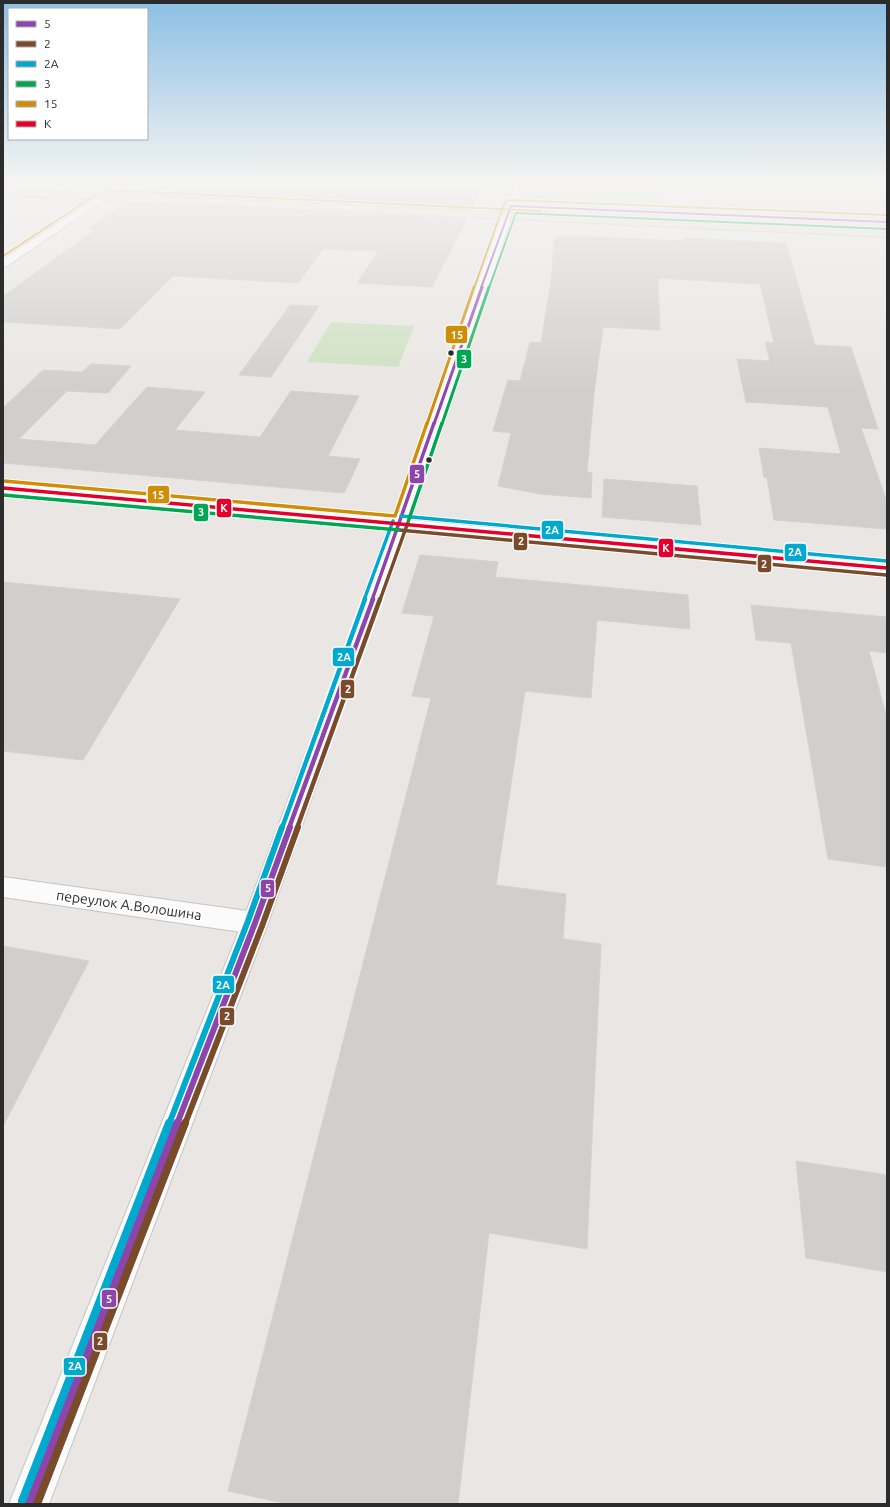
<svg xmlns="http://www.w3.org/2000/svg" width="890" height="1507" viewBox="0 0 890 1507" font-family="Ubuntu,sans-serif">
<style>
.green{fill:#cde0c0}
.building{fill:#d1cecc;stroke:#d4d2cf}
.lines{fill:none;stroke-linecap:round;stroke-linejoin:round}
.minor-casing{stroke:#c6c4c5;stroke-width:2}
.tertiary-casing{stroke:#c6c4c5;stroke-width:2}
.secondary-casing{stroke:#c6c4c5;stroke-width:2}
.primary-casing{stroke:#c5c4c2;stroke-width:2}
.minor{fill:#fcfbfb;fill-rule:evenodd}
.tertiary{fill:#fcfbfb;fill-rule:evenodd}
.secondary{fill:#fcfbfb;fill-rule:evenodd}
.primary{fill:#e5e2d7;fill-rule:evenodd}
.bus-1-far5-casing{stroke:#fff;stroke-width:3.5}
.bus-1-far4-casing{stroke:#fff;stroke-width:4.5}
.bus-1-far3-casing{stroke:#fff;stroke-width:5.5}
.bus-1-far2-casing{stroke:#fff;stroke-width:8}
.bus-1-far1-casing{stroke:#fff;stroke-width:9}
.bus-1-casing{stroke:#fff;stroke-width:11}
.bus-2-far3-casing{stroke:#fff;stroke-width:5.5}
.bus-2-far2-casing{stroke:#fff;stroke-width:8}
.bus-2-far1-casing{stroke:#fff;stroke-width:9}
.bus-2-casing{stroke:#fff;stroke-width:11}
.bus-3-far3-casing{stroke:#fff;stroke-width:5.5}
.bus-3-far2-casing{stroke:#fff;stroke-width:8}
.bus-3-far1-casing{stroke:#fff;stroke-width:9}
.bus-3-casing{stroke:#fff;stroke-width:11}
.bus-4-far2-casing{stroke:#fff;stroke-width:3.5}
.bus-4-far1-casing{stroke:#fff;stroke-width:4.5}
.bus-4-casing{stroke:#fff;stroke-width:5.5}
.bus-5-far2-casing{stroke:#fff;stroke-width:3.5}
.bus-5-far1-casing{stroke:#fff;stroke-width:4.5}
.bus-5-casing{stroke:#fff;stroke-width:5.5}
.bus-6-casing{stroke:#fff;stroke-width:5.5}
.bus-1-far5{stroke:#8e44ad;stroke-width:2}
.bus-1-far4{stroke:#8e44ad;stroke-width:3}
.bus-1-far3{stroke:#8e44ad;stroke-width:3.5}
.bus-1-far2{stroke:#8e44ad;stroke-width:4.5}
.bus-1-far1{stroke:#8e44ad;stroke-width:6}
.bus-1{stroke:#8e44ad;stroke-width:8}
.bus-2-far3{stroke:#7a4b2a;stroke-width:3.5}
.bus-2-far2{stroke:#7a4b2a;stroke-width:4.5}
.bus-2-far1{stroke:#7a4b2a;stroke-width:6}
.bus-2{stroke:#7a4b2a;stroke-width:8}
.bus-3-far3{stroke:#00a9ce;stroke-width:3.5}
.bus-3-far2{stroke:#00a9ce;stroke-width:4.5}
.bus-3-far1{stroke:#00a9ce;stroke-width:6}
.bus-3{stroke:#00a9ce;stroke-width:8}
.bus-4-far2{stroke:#00a651;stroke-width:2}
.bus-4-far1{stroke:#00a651;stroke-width:3}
.bus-4{stroke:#00a651;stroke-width:3.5}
.bus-5-far2{stroke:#ce8e09;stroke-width:2}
.bus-5-far1{stroke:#ce8e09;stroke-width:3}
.bus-5{stroke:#ce8e09;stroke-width:3.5}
.bus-6{stroke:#e4002b;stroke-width:3.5}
.bus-dot{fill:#2c2c2c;stroke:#fff;stroke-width:1.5}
.labels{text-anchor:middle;stroke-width:4;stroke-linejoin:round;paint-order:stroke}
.street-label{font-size:14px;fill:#2c2c2c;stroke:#fff}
.line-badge{stroke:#fff;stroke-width:1.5}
.badge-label{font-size:11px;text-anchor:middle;font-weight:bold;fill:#fff}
</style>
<rect width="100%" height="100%" fill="#e9e6e3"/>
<!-- green -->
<g class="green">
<path d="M525,182H643V191L664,192V204L520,197Z"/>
<path d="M331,322L414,326L398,367L307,362Z"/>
</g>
<!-- building -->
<g class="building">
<path d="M158,182H320L365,184L366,182H485L471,210L140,194Z"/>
<path d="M128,202L467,219L432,287L357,283L378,251L323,249L298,283L173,276L120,329L3,322V296L96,229H88Z"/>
<path d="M556,237H593L683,241V238L786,243L815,345L851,347L878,429L861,428L887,502V529L774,520L767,478L764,477L759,448L841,454L828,407L746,402L737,359L770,361L765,342L774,343L760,284L658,278L660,330L603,327L594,393L587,472L592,473L591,498L540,494L498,486L511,433L493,431L508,380L520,381L530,342L541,343L552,274L554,239H556Z"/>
<path d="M290,305L319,306L271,377L239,375Z"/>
<path d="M91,364L131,366L108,393L67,391L19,439L95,445L147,387L205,392L175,430L260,437L291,391L359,396L328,456L360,459L344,493L3,463V408L43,370L82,372Z"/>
<path d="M604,479L697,486L701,525L602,517Z"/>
<path d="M420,555L498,562L495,577L688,595L690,629L597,620L591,698L525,691L496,885L566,894L563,939L601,944L587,1249L489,1233L458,1504H288L228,1491L431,698L412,696L434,616L402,613Z"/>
<path d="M3,582L180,599L83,760L3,751Z"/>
<path d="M751,605L887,617V653L869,651L887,719V867L828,859L791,643L756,640Z"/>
<path d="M3,946L89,961L3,1126Z"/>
<path d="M796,1161L887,1175V1272L806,1258Z"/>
</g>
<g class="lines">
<defs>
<path id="minor" d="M3,877L255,912L264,915L268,923L264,931L255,934L3,897Z"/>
<g id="tertiary">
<path d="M118,182H128L120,189H114L113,187Z"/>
<path d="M103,194L106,195L107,197L106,199L7,266L3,267V259Z"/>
<path d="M3,483L887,563V573L3,493Z"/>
</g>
<g id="secondary">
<path d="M516,182H524L515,206L511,209L507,206Z"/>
<path d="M507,213L512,216L408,523L268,923L49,1504H9L242,923L392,523L502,216Z"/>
</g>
<path id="primary" d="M3,189L887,231V237L3,195Z"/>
</defs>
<!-- minor casing -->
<use href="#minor" class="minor-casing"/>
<!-- tertiary casing -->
<use href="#tertiary" class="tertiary-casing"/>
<!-- secondary casing -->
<use href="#secondary" class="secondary-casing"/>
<!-- primary casing -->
<use href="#primary" class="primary-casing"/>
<!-- minor -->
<use href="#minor" class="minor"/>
<!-- tertiary -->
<use href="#tertiary" class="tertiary"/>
<!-- secondary -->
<use href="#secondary" class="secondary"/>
<!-- primary -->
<use href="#primary" class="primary"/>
<defs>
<path id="bus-1-far5" d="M481,288L511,206L887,222"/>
<path id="bus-1-far4" d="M434,424L482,287"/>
<path id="bus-1-far3" d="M372,600L434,423"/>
<path id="bus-1-far2" d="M289,828L373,599"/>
<path id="bus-1-far1" d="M177,1124L255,923L290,827"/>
<path id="bus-1" d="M29,1504L177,1123"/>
<g id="bus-2-far3">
<path d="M399,530L886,575"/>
<path d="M380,600L407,525"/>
</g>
<path id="bus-2-far2" d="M297,828L380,599"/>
<path id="bus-2-far1" d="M185,1124L262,926L298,827"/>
<path id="bus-2" d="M37,1504L185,1123"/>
<g id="bus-3-far3">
<path d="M401,516L887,561"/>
<path d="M364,600L393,521"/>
</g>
<path id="bus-3-far2" d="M282,828L365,599"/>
<path id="bus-3-far1" d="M169,1124L248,921L282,827"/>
<path id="bus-3" d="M22,1501L169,1123"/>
<path id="bus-4-far2" d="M489,288L516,213L887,229"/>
<path id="bus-4-far1" d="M442,424L489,287"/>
<g id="bus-4">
<path d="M3,495L399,530"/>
<path d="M407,525L442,423"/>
</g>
<g id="bus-5-far2">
<path d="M3,256L103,190L541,211"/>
<path d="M474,288L504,204L507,200L887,215"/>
</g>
<path id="bus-5-far1" d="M427,424L474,287"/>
<path id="bus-5" d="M4,481L395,516L427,423"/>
<path id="bus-6" d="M3,488L887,568"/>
</defs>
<!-- bus-1-far5 casing -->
<use href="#bus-1-far5" class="bus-1-far5-casing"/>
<!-- bus-1-far4 casing -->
<use href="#bus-1-far4" class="bus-1-far4-casing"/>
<!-- bus-1-far3 casing -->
<use href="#bus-1-far3" class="bus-1-far3-casing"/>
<!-- bus-1-far2 casing -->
<use href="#bus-1-far2" class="bus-1-far2-casing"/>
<!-- bus-1-far1 casing -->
<use href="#bus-1-far1" class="bus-1-far1-casing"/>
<!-- bus-1 casing -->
<use href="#bus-1" class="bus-1-casing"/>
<!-- bus-2-far3 casing -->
<use href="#bus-2-far3" class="bus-2-far3-casing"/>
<!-- bus-2-far2 casing -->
<use href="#bus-2-far2" class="bus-2-far2-casing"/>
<!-- bus-2-far1 casing -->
<use href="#bus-2-far1" class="bus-2-far1-casing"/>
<!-- bus-2 casing -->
<use href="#bus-2" class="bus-2-casing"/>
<!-- bus-3-far3 casing -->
<use href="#bus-3-far3" class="bus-3-far3-casing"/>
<!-- bus-3-far2 casing -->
<use href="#bus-3-far2" class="bus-3-far2-casing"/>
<!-- bus-3-far1 casing -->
<use href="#bus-3-far1" class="bus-3-far1-casing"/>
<!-- bus-3 casing -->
<use href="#bus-3" class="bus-3-casing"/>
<!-- bus-4-far2 casing -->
<use href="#bus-4-far2" class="bus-4-far2-casing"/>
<!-- bus-4-far1 casing -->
<use href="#bus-4-far1" class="bus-4-far1-casing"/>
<!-- bus-4 casing -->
<use href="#bus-4" class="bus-4-casing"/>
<!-- bus-5-far2 casing -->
<use href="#bus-5-far2" class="bus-5-far2-casing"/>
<!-- bus-5-far1 casing -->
<use href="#bus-5-far1" class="bus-5-far1-casing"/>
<!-- bus-5 casing -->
<use href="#bus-5" class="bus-5-casing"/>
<!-- bus-6 casing -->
<use href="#bus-6" class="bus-6-casing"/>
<!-- bus-1-far5 -->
<use href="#bus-1-far5" class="bus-1-far5"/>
<!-- bus-1-far4 -->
<use href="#bus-1-far4" class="bus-1-far4"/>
<!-- bus-1-far3 -->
<use href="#bus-1-far3" class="bus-1-far3"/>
<!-- bus-1-far2 -->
<use href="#bus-1-far2" class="bus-1-far2"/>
<!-- bus-1-far1 -->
<use href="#bus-1-far1" class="bus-1-far1"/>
<!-- bus-1 -->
<use href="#bus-1" class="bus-1"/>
<!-- bus-2-far3 -->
<use href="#bus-2-far3" class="bus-2-far3"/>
<!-- bus-2-far2 -->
<use href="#bus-2-far2" class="bus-2-far2"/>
<!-- bus-2-far1 -->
<use href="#bus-2-far1" class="bus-2-far1"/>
<!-- bus-2 -->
<use href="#bus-2" class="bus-2"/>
<!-- bus-3-far3 -->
<use href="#bus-3-far3" class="bus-3-far3"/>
<!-- bus-3-far2 -->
<use href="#bus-3-far2" class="bus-3-far2"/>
<!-- bus-3-far1 -->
<use href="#bus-3-far1" class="bus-3-far1"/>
<!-- bus-3 -->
<use href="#bus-3" class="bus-3"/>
<!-- bus-4-far2 -->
<use href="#bus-4-far2" class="bus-4-far2"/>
<!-- bus-4-far1 -->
<use href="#bus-4-far1" class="bus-4-far1"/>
<!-- bus-4 -->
<use href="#bus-4" class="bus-4"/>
<!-- bus-5-far2 -->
<use href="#bus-5-far2" class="bus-5-far2"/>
<!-- bus-5-far1 -->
<use href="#bus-5-far1" class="bus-5-far1"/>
<!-- bus-5 -->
<use href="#bus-5" class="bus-5"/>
<!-- bus-6 -->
<use href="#bus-6" class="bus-6"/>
</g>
<!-- sky -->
<linearGradient id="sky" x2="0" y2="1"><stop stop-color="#8bbfe5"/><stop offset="0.46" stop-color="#f5f4f2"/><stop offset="1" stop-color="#f5f4f2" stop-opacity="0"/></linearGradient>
<rect width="890" height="393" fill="url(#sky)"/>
<!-- markers -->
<g class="bus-dot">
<circle cx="451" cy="353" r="3.5"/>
<circle cx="429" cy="460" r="3.5"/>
</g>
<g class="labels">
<!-- street labels -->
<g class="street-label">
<text transform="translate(129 905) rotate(8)" y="5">переулок А.Волошина</text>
</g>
</g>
<g class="line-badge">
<rect x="445" y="325" width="23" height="19" rx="4" fill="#ce8e09"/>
<rect x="456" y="349" width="16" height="20" rx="4" fill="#00a651"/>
<rect x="409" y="464" width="16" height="20" rx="4" fill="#8e44ad"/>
<rect x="147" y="485" width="23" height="19" rx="4" fill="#ce8e09"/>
<rect x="216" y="498" width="16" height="20" rx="4" fill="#e4002b"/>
<rect x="193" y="503" width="16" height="19" rx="4" fill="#00a651"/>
<rect x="541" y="520" width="23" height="20" rx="4" fill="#00a9ce"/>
<rect x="513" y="532" width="15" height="19" rx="4" fill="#7a4b2a"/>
<rect x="658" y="538" width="16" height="20" rx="4" fill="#e4002b"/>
<rect x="784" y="543" width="23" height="19" rx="4" fill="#00a9ce"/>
<rect x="757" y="554" width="15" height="19" rx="4" fill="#7a4b2a"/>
<rect x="332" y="647" width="23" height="20" rx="4" fill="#00a9ce"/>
<rect x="340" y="679" width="15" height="20" rx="4" fill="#7a4b2a"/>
<rect x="260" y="879" width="15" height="19" rx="4" fill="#8e44ad"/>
<rect x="212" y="975" width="23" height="19" rx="4" fill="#00a9ce"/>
<rect x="219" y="1007" width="16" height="19" rx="4" fill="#7a4b2a"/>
<rect x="101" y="1289" width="16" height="19" rx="4" fill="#8e44ad"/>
<rect x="93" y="1332" width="15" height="19" rx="4" fill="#7a4b2a"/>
<rect x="63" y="1357" width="23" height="19" rx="4" fill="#00a9ce"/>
</g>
<g class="badge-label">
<text x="457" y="339">15</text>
<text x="464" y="363">3</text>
<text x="417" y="478">5</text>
<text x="158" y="499">15</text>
<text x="224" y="512">К</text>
<text x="201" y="516">3</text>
<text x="552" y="534">2А</text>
<text x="521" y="545">2</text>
<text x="666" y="552">К</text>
<text x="795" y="556">2А</text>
<text x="764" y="568">2</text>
<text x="344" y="661">2А</text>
<text x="348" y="693">2</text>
<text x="268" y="892">5</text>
<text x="223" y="989">2А</text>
<text x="227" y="1020">2</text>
<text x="109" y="1303">5</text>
<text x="100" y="1345">2</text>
<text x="75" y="1370">2А</text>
</g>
<!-- border -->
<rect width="890" height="1507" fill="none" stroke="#2c2c2c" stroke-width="8"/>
<!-- legend -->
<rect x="8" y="8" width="140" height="132" fill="#ffffff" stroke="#ababab"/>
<rect x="16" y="21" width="20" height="6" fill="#8e44ad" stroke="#ababab"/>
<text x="44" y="28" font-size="12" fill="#2c2c2c">5</text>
<rect x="16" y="41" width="20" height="6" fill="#7a4b2a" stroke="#ababab"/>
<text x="44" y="48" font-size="12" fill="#2c2c2c">2</text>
<rect x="16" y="61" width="20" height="6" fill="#00a9ce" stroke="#ababab"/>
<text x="44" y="68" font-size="12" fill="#2c2c2c">2А</text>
<rect x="16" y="81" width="20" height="6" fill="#00a651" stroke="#ababab"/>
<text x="44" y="88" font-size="12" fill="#2c2c2c">3</text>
<rect x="16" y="101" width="20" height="6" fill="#ce8e09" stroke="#ababab"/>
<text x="44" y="108" font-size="12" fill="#2c2c2c">15</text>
<rect x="16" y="121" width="20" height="6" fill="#e4002b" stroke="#ababab"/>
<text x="44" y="128" font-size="12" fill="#2c2c2c">К</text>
</svg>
